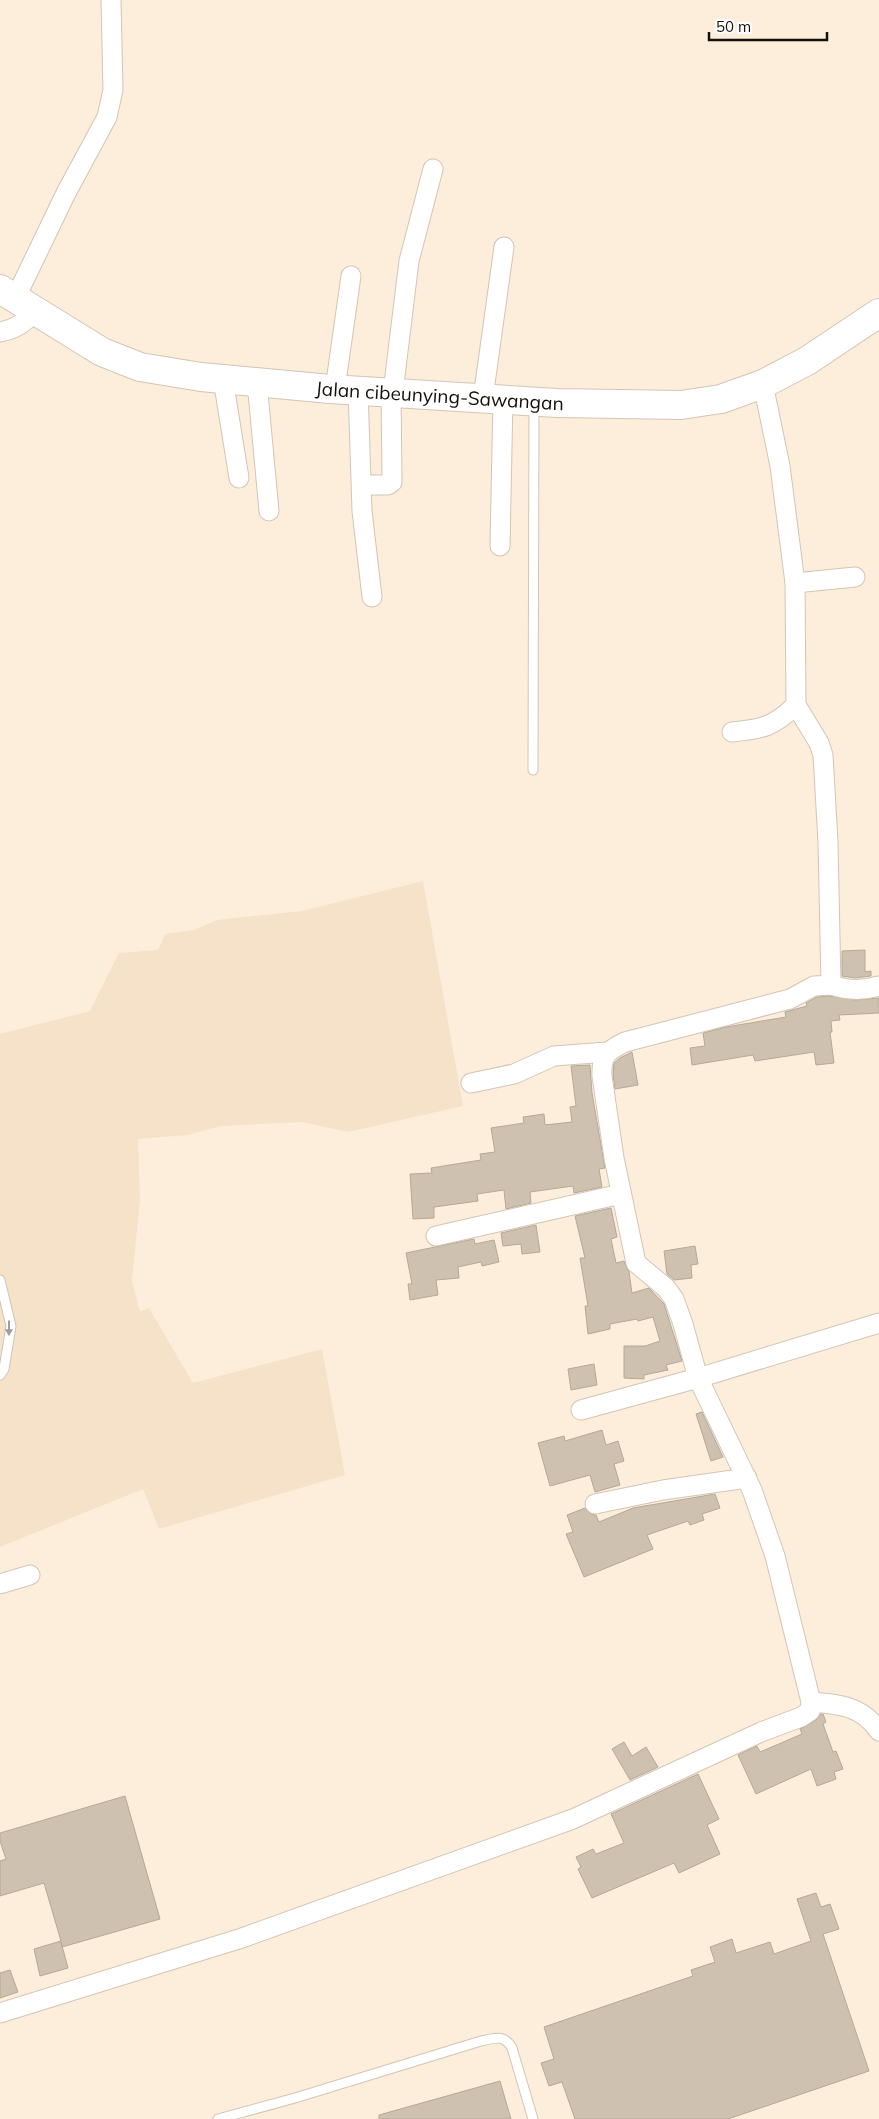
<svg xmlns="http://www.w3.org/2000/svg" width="879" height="2119" viewBox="0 0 879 2119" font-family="Mulish,sans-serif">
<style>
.built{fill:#f5e2c9}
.building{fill:#cfc1b0;stroke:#b6a897}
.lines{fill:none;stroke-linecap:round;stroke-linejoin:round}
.service-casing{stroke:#d3c5b4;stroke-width:11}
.minor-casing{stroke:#d3c5b4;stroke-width:21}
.primary-casing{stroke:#d3c5b4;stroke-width:30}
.service{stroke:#fff;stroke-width:9}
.minor{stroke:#fff;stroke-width:19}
.primary{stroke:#fff;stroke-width:28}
.oneway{fill:#a19f9d}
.labels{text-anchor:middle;stroke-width:5;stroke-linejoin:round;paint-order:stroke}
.street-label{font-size:19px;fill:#15100a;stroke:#fff}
</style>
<rect width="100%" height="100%" fill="#fdeedc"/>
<!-- built -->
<path class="built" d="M423,881L463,1106L348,1132L302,1122L221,1126L187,1135L138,1139L140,1200L132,1281L140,1311L149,1308L193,1383L322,1349L345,1475L159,1529L143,1489L0,1547V1034L90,1011L119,953L158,950L165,934L194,930L217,920L302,911Z"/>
<!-- building -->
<g class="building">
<path d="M865,950V972L871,971V976L855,978L842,976V951Z"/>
<path d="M830,996L855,1000L879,998V1013L839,1015L840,1020L831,1021L832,1032H830L834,1063L816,1065L814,1052L755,1061L753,1055L692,1065L690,1048L705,1046L703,1033L726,1027L786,1017L785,1012L807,1006L806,1003L817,997Z"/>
<path d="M632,1052L638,1085L615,1089L613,1075L614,1063L620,1058Z"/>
<path d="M590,1065L592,1093L605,1168L599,1169L602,1187L574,1193L573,1186L530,1192L531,1203L506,1209L504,1190L477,1194L478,1201L434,1207V1218L413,1219L410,1174L432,1173L431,1168L481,1160L480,1154L495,1152L491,1128L524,1123L523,1117L544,1114L545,1125L572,1122L570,1107L576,1106L571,1066Z"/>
<path d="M611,1208L617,1237L611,1239L616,1263L624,1261L629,1272L632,1293L649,1288L664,1304L682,1361L666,1365L668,1370L644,1375V1379L624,1378V1346H645L660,1341L653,1317L638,1321L637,1319L610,1324V1329L588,1334L585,1306H588L580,1258H585L575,1216Z"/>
<path d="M536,1225L540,1252L522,1254L521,1244L503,1246L501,1233Z"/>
<path d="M474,1239L475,1244L494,1240L499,1262L482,1266L481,1262L458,1267L459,1278L436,1280L438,1295L410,1300L408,1284H412L406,1253Z"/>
<path d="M695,1246L698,1264L691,1265L692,1278L674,1280L667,1274L664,1251Z"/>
<path d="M594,1364L597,1385L571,1390L568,1369Z"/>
<path d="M702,1412L723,1457L711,1461L696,1414Z"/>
<path d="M602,1430L606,1445L618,1441L624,1461L614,1464L620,1485L595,1492L590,1475L550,1486L538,1443L564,1436L565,1441Z"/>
<path d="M715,1494L720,1508L702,1514L704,1520L690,1525L688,1521L647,1535L653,1549L584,1577L566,1534L573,1532L567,1515L585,1508L591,1514L596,1515L599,1522L633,1508Z"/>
<path d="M821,1714H823L826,1722L823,1724L833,1752L836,1751L843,1769L834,1772L836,1779L817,1786L811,1769L756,1794L738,1755L757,1746L760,1752L802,1734L800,1729L816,1720Z"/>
<path d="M624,1742L632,1756L646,1747L658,1767L630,1780L612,1749Z"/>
<path d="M698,1774L719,1819L707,1825L720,1854L679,1873L674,1863L592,1898L578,1869L581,1867L576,1857L593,1849L596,1854L624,1843L611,1814Z"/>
<path d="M125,1796L160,1919L62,1947L61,1942L68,1968L40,1976L34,1949L61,1941L44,1883L0,1896V1861L6,1859L0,1841V1833Z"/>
<path d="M816,1893L821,1907L830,1904L839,1929L823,1934L869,2071L728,2119H575L562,2082L549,2086L541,2063L554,2059L544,2027L693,1976L691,1970L715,1962L710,1947L732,1939L736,1953L770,1942L774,1954L811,1941L797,1899Z"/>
<path d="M10,1970L18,1992L0,1998V1973Z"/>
<path d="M500,2081L511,2119H379V2115Z"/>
</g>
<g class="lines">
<defs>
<g id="service">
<path d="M533,770L534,404"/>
<path d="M0,1280L11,1326L4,1369L0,1375"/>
<path d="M218,2119L295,2098L481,2041C495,2038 504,2034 512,2048L533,2119"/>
</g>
<g id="minor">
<path d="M15,299L66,193L107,117L113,90L111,0"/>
<path d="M0,332C16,329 24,323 35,311"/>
<path d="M223,379L239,478"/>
<path d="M257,382L269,511"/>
<path d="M335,389L351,276"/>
<path d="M358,390L362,511L372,597"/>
<path d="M393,392L409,261L433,169"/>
<path d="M483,398L504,247"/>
<path d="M362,485H388L392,482L391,393"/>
<path d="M500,546L503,399"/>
<path d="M795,583L855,577"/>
<path d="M732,732C763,729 773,727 796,705"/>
<path d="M831,985C846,990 863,991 878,986"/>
<path d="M471,1083L514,1074L554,1056L607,1052"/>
<path d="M436,1236L621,1194"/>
<path d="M581,1410L698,1378L879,1323"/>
<path d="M595,1504L663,1490L747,1478"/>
<path d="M0,1584L30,1575"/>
<path d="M811,1702C839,1704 862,1706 879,1731"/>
<path d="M0,2013L242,1938L573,1819L761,1732L801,1717L810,1711L811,1702L775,1556L752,1490L698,1378L683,1324L674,1299L666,1288L636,1263L614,1158L602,1076C601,1055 607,1051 625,1042L790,999L814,986L831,985L828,842L823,755L819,743L796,705L795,583L780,466L763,384"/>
</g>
<g id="primary">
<path id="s1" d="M0,289L102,352L140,367L201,377L330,389L557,403L681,405L721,399L763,384L807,361L879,313"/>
</g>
</defs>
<!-- service casing -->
<use href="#service" class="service-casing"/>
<!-- minor casing -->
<use href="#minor" class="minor-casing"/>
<!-- primary casing -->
<use href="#primary" class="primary-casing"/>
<!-- service -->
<use href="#service" class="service"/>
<!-- minor -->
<use href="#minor" class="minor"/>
<!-- primary -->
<use href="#primary" class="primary"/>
</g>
<!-- one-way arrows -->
<defs><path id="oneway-solid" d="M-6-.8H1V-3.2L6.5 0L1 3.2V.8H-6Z" transform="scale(1.25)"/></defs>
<use class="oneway" href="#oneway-solid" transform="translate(9 1328) rotate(90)"/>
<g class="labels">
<!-- street labels -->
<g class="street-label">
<text dy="7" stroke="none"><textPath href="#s1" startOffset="462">Jalan cibeunying-Sawangan</textPath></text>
</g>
</g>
<!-- scale -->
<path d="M709 32v8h118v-8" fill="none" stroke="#15100a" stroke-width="2.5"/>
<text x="716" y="32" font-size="15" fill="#15100a" stroke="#ffffff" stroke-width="4" paint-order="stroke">50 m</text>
</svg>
